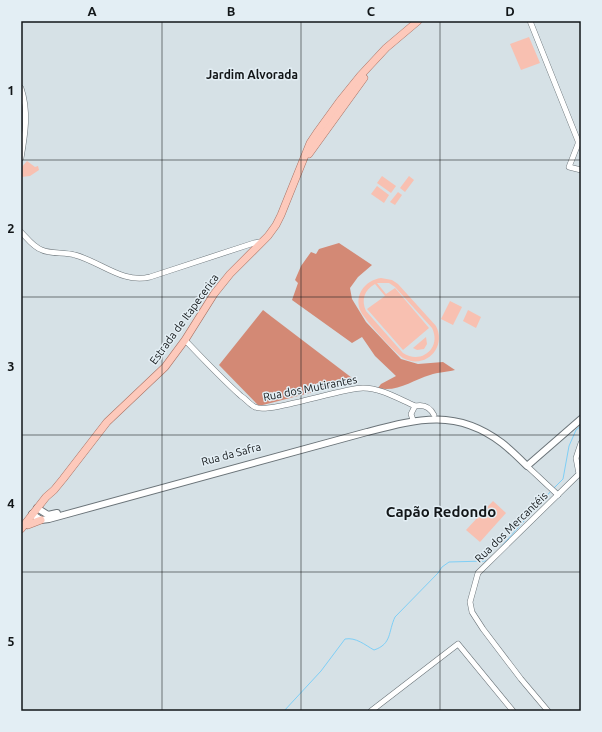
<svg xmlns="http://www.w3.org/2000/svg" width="602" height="732" viewBox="0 0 602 732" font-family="Ubuntu,sans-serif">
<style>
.green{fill:#f8c0b1;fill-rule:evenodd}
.forest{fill:#d38975}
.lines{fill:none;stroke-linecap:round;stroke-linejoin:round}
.stream{stroke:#7fcff6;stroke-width:1}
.tertiary-casing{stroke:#6b7479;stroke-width:6}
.secondary-casing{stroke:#6b7479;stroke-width:8}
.primary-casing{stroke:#a97365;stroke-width:8}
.tertiary{stroke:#fff;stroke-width:5}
.secondary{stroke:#fff;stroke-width:6}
.primary{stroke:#fdc9bb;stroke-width:7}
.grid{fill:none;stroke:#121618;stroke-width:1;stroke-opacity:0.55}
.labels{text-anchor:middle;stroke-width:3;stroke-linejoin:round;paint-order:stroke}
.street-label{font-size:11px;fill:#121618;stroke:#e3eef4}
.neighbourhood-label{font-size:12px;font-weight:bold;fill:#121618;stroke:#e3eef4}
.district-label{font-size:15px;font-weight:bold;fill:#121618;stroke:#e3eef4}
.neatline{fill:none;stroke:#121618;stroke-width:1.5}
.grid-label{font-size:13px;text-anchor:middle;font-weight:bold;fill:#121618}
</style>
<rect width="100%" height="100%" fill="#d6e1e6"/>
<!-- green -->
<g class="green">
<path d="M529,37L540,63L521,70L510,44Z"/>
<path d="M27,161L35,167L38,166L39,170L30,176L21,177V168Z"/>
<path d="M382,176L396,186L391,193L377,183Z"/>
<path d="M409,176L414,180L405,192L400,188Z"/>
<path d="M377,186L389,195L384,203L371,194Z"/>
<path d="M398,192L402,195L395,205L390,202Z"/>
<path d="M381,278L392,280L398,284L436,326C447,348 425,370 403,358C394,352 366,321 361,312C353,296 365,280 381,278ZM379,283H389L395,287L432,328C442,348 421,365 403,353L366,311C361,300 364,290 375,284L385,296L367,309L403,350L429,328L395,288L386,294L377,283Z"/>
<path d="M450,301L462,307L453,325L441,319Z"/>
<path d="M468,310L481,317L476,328L463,321Z"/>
<path d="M426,337L427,344L424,349L417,350L413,348Z"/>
<path d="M493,501L506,513L480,542L466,530Z"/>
</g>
<!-- forest -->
<g class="forest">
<path d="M339,243L372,265L358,277L350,288L352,299L366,322L401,359L418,364L443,362L455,370C447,372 438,372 430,375C413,380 396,393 378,388L381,384L396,376L375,356L362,337L352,343L292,300L298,283L295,280L301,266L311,252L316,254L319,249Z"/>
<path d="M263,310L272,317L356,381L259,406L219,365Z"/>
</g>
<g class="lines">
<!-- stream -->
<g class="stream">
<path d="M553,489L563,479L569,446L576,430L581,426"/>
<path d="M500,548L551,491"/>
<path d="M284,711L321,671L345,639C356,637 365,645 374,650C392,644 388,632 395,617L438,573L442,567L449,562L486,561"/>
</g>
<defs>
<g id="tertiary">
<path d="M530,21L578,141V144L569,167L581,170"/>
<path d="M21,88C29,111 25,135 21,158"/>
<path d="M21,232C27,238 33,247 42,250C50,254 65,252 75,255C101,262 123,284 150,277L254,243L259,242L261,243"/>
<path d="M185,340C203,359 221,378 241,396C246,399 250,405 255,407C268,414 342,388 363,388C381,388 399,399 415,406C424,404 430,407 434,415"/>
<path d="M413,420L411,414L415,406"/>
<path d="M527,466L558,495"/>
<path d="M371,711L458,644L513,711"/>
<path d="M548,711L521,679L483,629L472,612L470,602L478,573L579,474L576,458L581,443"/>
</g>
<g id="secondary">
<path d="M37,508L48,515L57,513"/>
<path d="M32,514L41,520L49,519L367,432C417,419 456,408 502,443C511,450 519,458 527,466L581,419"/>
</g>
<g id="primary">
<path d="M309,154L364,78"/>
<path d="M28,525L41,520"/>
<path d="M21,529L46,497L54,490L63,479L107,422L165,367L185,340L214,294L230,274L268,236L276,225L281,215L310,143L318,131L339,102L360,76L386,48L418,21"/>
</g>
</defs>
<!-- tertiary casing -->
<use href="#tertiary" class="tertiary-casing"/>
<!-- secondary casing -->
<use href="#secondary" class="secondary-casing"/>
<!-- primary casing -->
<use href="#primary" class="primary-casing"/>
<!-- tertiary -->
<use href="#tertiary" class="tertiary"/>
<!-- secondary -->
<use href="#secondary" class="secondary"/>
<!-- primary -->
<use href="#primary" class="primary"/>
</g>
<!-- grid -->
<path class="grid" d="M162,21V711M301,21V711M440,21V711M21,160H581M21,297H581M21,435H581M21,572H581"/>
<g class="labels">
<!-- street labels -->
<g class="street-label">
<text transform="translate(184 319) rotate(-54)" y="4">Estrada de Itapecerica</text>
<text transform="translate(310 388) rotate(-11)" y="4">Rua dos Mutirantes</text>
<text transform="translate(231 454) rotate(-15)" y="4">Rua da Safra</text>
<text transform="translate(511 527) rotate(-44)" y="4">Rua dos Mercantéis</text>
</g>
<!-- neighbourhood labels -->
<g class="neighbourhood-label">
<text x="252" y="79">Jardim Alvorada</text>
</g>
<!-- district labels -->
<g class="district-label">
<text x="441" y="517">Capão Redondo</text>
</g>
</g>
<!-- border -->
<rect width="602" height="732" fill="none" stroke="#e3eef4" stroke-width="44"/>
<rect x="22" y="22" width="558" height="688" class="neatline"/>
<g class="grid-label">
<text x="92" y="16">A</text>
<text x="231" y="16">B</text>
<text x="371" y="16">C</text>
<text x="510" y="16">D</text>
<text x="11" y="95">1</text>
<text x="11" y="233">2</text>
<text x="11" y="371">3</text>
<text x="11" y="508">4</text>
<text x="11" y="646">5</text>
</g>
</svg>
